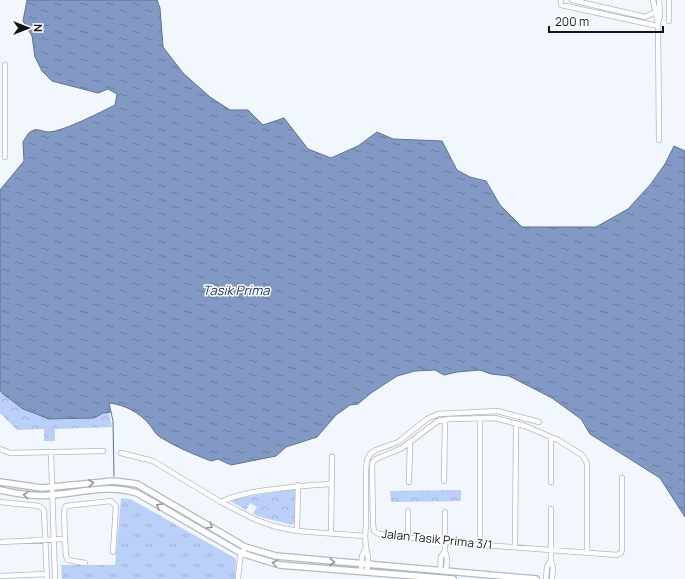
<svg xmlns="http://www.w3.org/2000/svg" width="685" height="579" font-family="Manrope,sans-serif">
	<defs>
		<pattern id="grass-tufts" width="24" height="20" patternUnits="userSpaceOnUse"><rect width="24" height="20" fill="#bbd0f9"/><path d="M3 7l-1-3M5 7V3M7 7l1-3M15 17l-1-3M17 17v-4M19 17l1-3" fill="none" stroke="#a0b2d5"/></pattern>
		<pattern id="park-crowns" width="20" height="18" patternUnits="userSpaceOnUse"><rect width="20" height="18" fill="#bbd0f9"/><path d="M2 6a3 3 0 1 1 6 0M12 15a3 3 0 1 1 6 0" fill="none" stroke="#a0b2d5"/></pattern>
		<pattern id="water-ripples" width="26" height="14" patternUnits="userSpaceOnUse"><rect width="26" height="14" fill="#8299c5"/><path d="M2 4q2-2 4 0t4 0M15 11q2-2 4 0t4 0" fill="none" stroke="#697c9f"/></pattern>
	</defs>
	<rect width="100%" height="100%" fill="#f2f6fd"/>
	<path fill="url(#grass-tufts)" d="M121,498L130,499L143,506L235,558L236,560L235,579H62L61,565H115Z"/>
	<path fill="url(#park-crowns)" d="M0,390C10,403 34,417 51,419C64,420 78,419 91,418C98,417 102,413 109,412L112,427L55,429V441H44V429L17,430L0,413Z
		M292,489L295,490V522L292,525L257,516L253,513L257,507L250,503L246,510L232,502L234,499Z
		M461,490V501L391,502L390,491Z"/>
	<path fill="url(#water-ripples)" stroke="#607191" d="M27,0H157L160,8L163,47L183,73L210,97L230,110H248L263,125L284,118L308,149L331,158L358,146L377,132L393,139L442,141L457,170L470,177L486,181L500,205L522,227H596L628,209L650,185L665,164L674,146L685,151V517L660,478L590,434L581,419L552,398L509,376L491,374L480,370L457,372L444,375L435,370L415,371L397,376L371,393L358,404L350,405L336,415L317,437L286,447L276,456L231,465L218,459L211,461C193,454 176,447 160,437C155,434 153,429 150,425C139,412 125,405 109,403L111,412L103,413L94,418L49,419L23,409L3,394L0,390V190L24,161L23,142C25,139 27,134 30,132C37,127 42,132 49,132C64,131 101,112 115,105L117,94L108,89L98,93L52,81L42,71L35,57L32,36L23,21Z"/>
	<g fill="none" stroke-linecap="round" stroke-linejoin="round">
		<path stroke="#607191" stroke-width="1" d="M111,412L113,421L114,476"/>
		<defs>
			<path id="minor" d="M561,0V5L658,26
				M572,0L645,17L655,12
				M653,0L658,23L659,140
				M669,0V21
				M658,23L660,16L659,0
				M5,157V65
				M0,449L10,453L103,451
				M51,452L55,579
				M121,453L153,461L221,502L254,519L273,526L297,531L365,536
				M444,481L445,420
				M409,482L410,443
				M551,482V437
				M0,502L39,506L44,510L47,579
				M221,502C232,496 242,495 254,492C281,488 305,485 332,484
				M551,509V560L553,568L552,579
				M445,512V551L447,558L446,572
				M297,531L298,485
				M331,533L332,457
				M408,538V511
				M65,539L66,556L68,560L85,563
				M0,542L65,539L64,511L66,506L111,501L116,506L113,552
				M480,545V418
				M515,547L516,423
				M587,552V463L582,455L558,440L525,426L495,418L450,419L438,421L402,448L376,459L372,463L373,524L374,531L379,534L445,542L617,555L621,553L622,549V478
				M361,571L362,556L366,548
				M440,571L441,557L445,551
				M367,572L368,557L366,548L365,536L366,526V470L367,460L371,453L376,450L398,442L427,419L438,414L497,411L539,422
				M0,576L47,574
				M238,579L240,558L245,547
				M546,579L547,567L551,560"/>
			<path id="major" d="M0,482L42,488L114,481L137,484L245,547L276,556L536,579
				M0,490C17,494 34,497 52,495C80,493 108,484 137,493L241,553L280,565L453,579"/>
		</defs>
		<use href="#minor" stroke="#b2b8c3" stroke-width="6"/>
		<use href="#major" stroke="#b2b8c3" stroke-width="8"/>
		<use href="#minor" stroke="#fff" stroke-width="4.5"/>
		<use href="#major" stroke="#fff" stroke-width="5.5"/>
	</g>
	<defs><path id="oneway-chevron" d="M-2-3.5L2.5 0L-2 3.5" fill="none" stroke-width="1.6" stroke-linecap="round" stroke-linejoin="round"/></defs>
	<g stroke="#949597">
		<use href="#oneway-chevron" transform="translate(91 483) rotate(-6)"/>
		<use href="#oneway-chevron" transform="translate(26 495) rotate(-175)"/>
		<use href="#oneway-chevron" transform="translate(159 506) rotate(-150)"/>
		<use href="#oneway-chevron" transform="translate(210 526) rotate(30)"/>
		<use href="#oneway-chevron" transform="translate(332 562) rotate(5)"/>
		<use href="#oneway-chevron" transform="translate(275 563) rotate(-166)"/>
	</g>
	<g text-anchor="middle" dominant-baseline="central" stroke-width="3" stroke-linejoin="round" paint-order="stroke">
		<g font-size="12" fill="#121418" stroke="#fff">
			<text transform="translate(437 539) rotate(6)">Jalan Tasik Prima 3/1</text>
		</g>
		<g font-size="13" font-style="italic" fill="#1a3369" stroke="#fff">
			<text x="236" y="290">Tasik Prima</text>
		</g>
	</g>
	<g transform="translate(28 28) rotate(90)" stroke="#ffffff" stroke-width="3" paint-order="stroke">
	<path d="M0-3L7 15L0 10L-7 15Z" fill="#121418"/>
	<text y="-6" font-size="11" font-weight="bold" text-anchor="middle" fill="#121418">N</text>
	</g>
	<path d="M549 26v6h114v-6" fill="none" stroke="#121418" stroke-width="2"/>
	<text x="555" y="26" font-size="12" fill="#121418" stroke="#ffffff" stroke-width="3" paint-order="stroke">200 m</text>
</svg>
